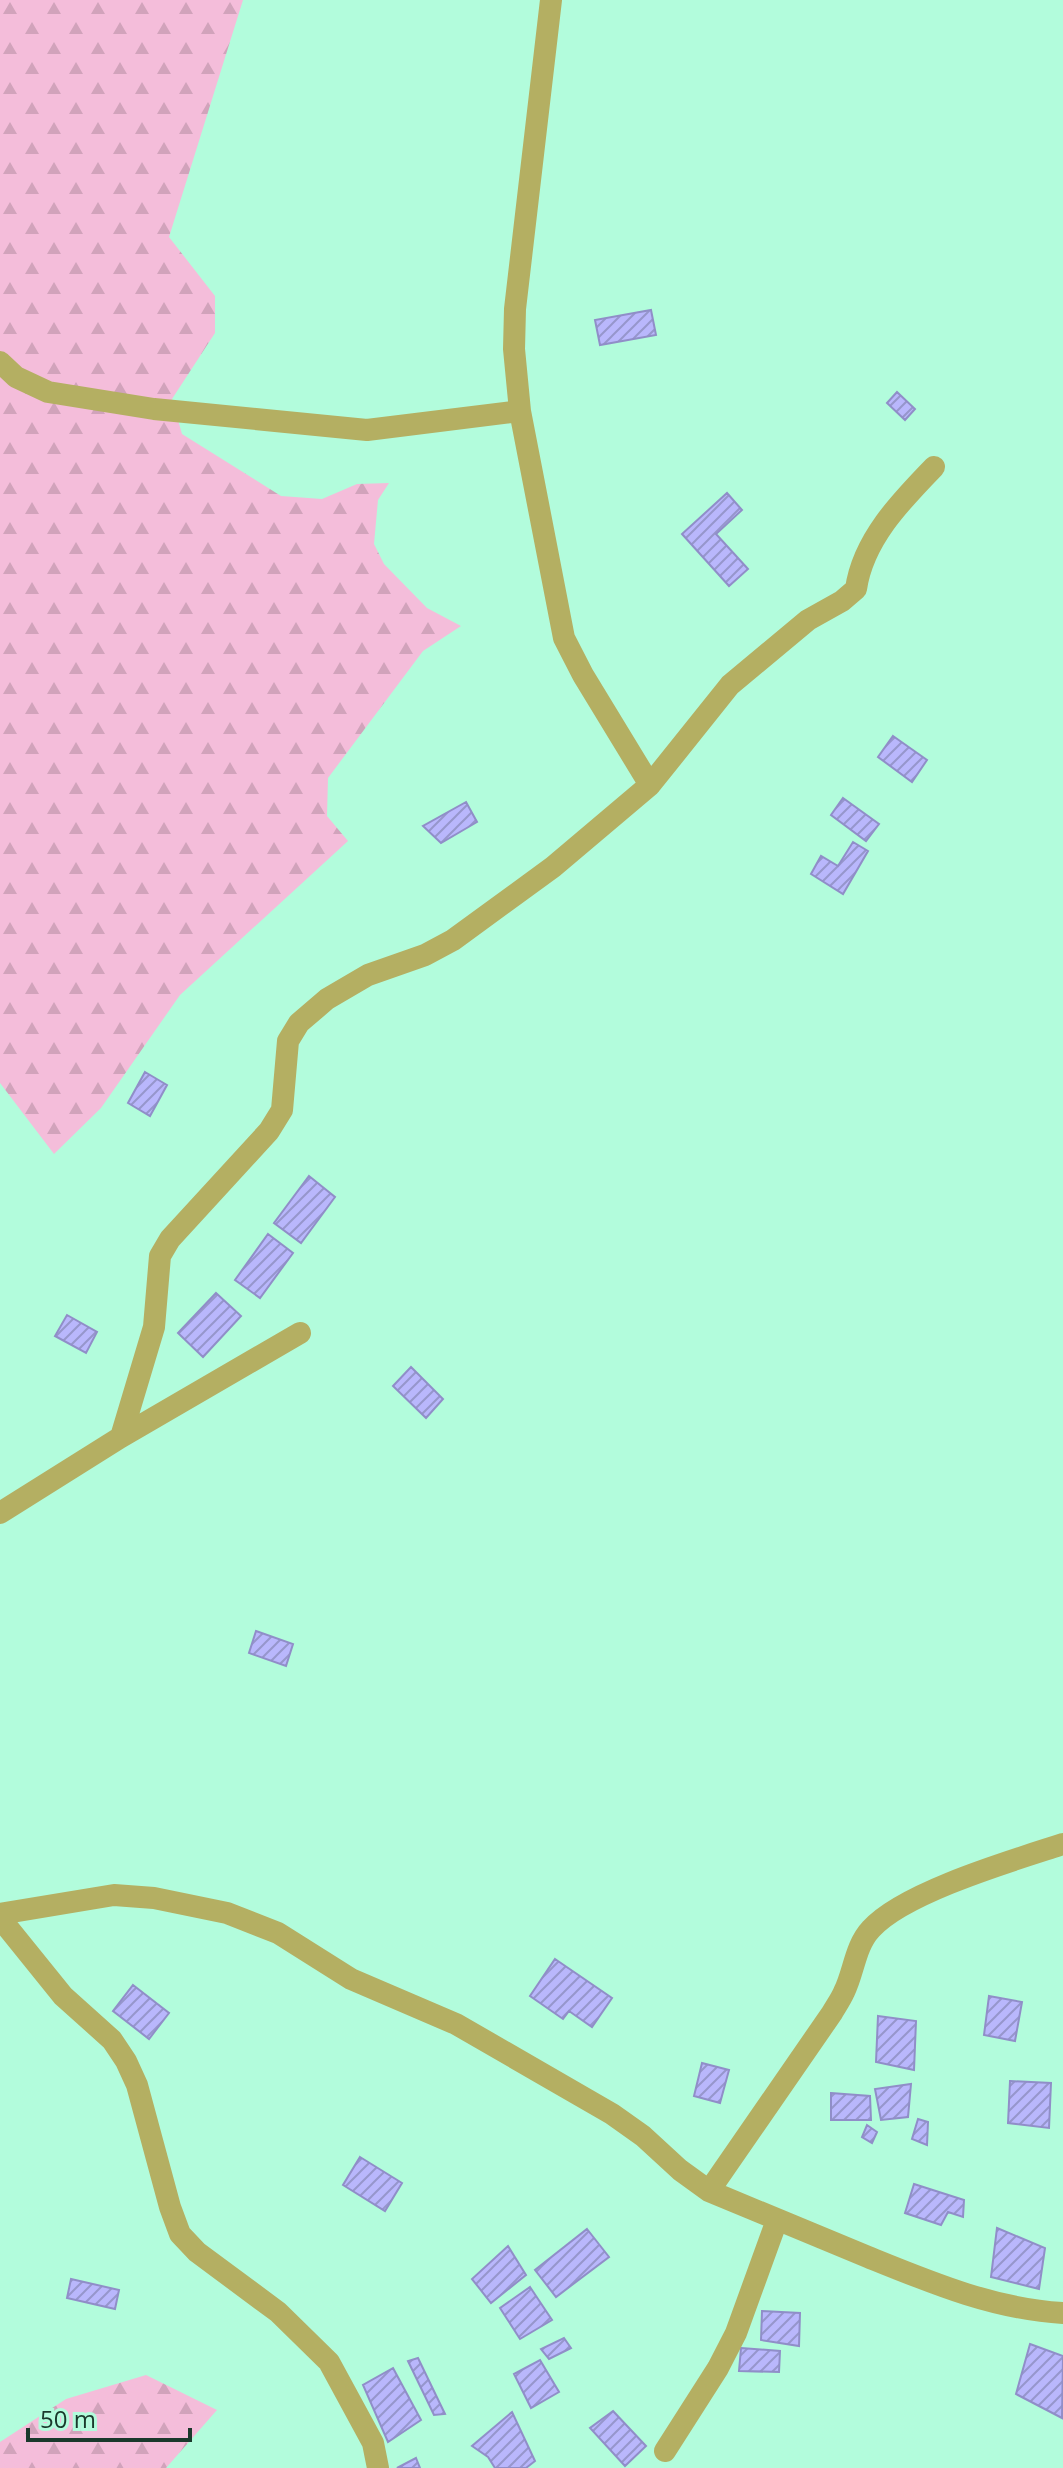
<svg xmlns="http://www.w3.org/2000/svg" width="1063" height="2468" font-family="'Open Sans',sans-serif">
	<defs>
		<pattern id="forest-firs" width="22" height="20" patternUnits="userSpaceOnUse" patternTransform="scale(2)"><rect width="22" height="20" fill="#f4bdda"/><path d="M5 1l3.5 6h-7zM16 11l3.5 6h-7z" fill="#d1a3bb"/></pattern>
		<pattern id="building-hatch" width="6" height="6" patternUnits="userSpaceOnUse" patternTransform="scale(2)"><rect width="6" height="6" fill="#b9b7fc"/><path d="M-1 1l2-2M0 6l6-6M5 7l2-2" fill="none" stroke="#9696cc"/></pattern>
	</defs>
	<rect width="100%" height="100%" fill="#b2fcdc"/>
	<path fill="url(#forest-firs)" d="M0,0H243L169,237L215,296V333L172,399L182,434L281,496L322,499L357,484L389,483L378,500L374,544L384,564L427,608L461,626L423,651L328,778L327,816L348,841L180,995L101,1108L54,1154L0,1083Z
		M146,2375L217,2410L166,2468H0V2442L66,2399Z"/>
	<path fill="url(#building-hatch)" stroke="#908ec8" stroke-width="2" d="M651,310L656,335L600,345L595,320Z
		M897,392L915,409L905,420L887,403Z
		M727,493L742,510L716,534L748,569L729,586L682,534Z
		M893,736L927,760L912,782L878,757Z
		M843,798L879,824L866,841L831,815Z
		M466,802L477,822L441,843L423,826Z
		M853,842L868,851L843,894L811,874L821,856L838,866Z
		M145,1072L167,1085L150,1116L128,1103Z
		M309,1176L335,1197L301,1243L274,1223Z
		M268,1234L293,1253L260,1298L235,1280Z
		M216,1293L241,1316L203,1357L178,1333Z
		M67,1315L97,1332L86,1353L55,1336Z
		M411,1367L443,1399L426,1418L393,1386Z
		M256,1631L293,1644L286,1666L249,1653Z
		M555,1959L612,1998L592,2027L569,2011L563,2019L530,1996Z
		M133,1985L169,2013L149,2039L113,2011Z
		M989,1996L1022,2002L1015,2041L984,2035Z
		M878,2016L916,2021L914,2070L876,2062Z
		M702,2063L729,2070L720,2103L694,2096Z
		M1010,2081L1051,2083L1049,2128L1008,2123Z
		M911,2084L908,2117L881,2120L875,2089Z
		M831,2093L870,2096L871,2120H831Z
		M918,2119L928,2122L927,2145L912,2139Z
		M867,2125L877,2132L872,2143L862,2137Z
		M360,2157L402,2183L385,2211L343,2185Z
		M914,2184L964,2200L963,2217L948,2212L941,2225L905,2213Z
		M997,2228L1045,2248L1039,2289L991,2277Z
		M587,2229L609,2257L556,2297L535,2270Z
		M508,2246L526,2275L491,2303L472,2279Z
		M71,2279L119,2290L115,2309L67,2298Z
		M530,2287L552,2320L520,2339L500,2308Z
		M762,2311L800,2313L799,2346L761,2340Z
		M564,2338L571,2348L549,2359L541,2349Z
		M1030,2344L1063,2356L1062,2418L1016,2394Z
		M741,2348L780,2351L779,2372L739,2371Z
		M418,2358L445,2414L434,2415L408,2361Z
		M540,2360L559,2392L531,2408L514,2374Z
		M393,2368L421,2420L388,2442L363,2385Z
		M613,2411L646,2446L625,2466L590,2428Z
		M512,2412L535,2461L526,2468H495L488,2457L472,2446Z
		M416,2458L420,2468H397Z"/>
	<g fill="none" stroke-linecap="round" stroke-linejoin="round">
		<path stroke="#b4af62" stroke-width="22" d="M551,0L515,309L514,349L520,411L564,638L583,675L650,785
			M0,362L16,377L48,392L154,409L367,430L520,411
			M121,1437L154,1327L160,1256L170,1239L269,1131L282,1110L288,1041L299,1023L327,999L368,975L425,955L453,940L553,867L650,785L730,685L808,620L842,601L856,589C863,540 900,502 934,467
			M0,1513L121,1437L300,1333
			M0,1914L114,1895L154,1898L227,1913L278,1933L351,1979L456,2024L612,2114L643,2136L680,2170L709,2191C762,2213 815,2235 868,2257C932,2283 994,2309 1063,2313
			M0,1918L63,1996L112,2040L126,2061L137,2085L170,2207L180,2234L197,2252L278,2312L329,2362L373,2443L378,2468
			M709,2191L832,2013C836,2006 841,1999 844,1992C854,1972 855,1946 871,1929C904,1892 1014,1860 1063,1844
			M665,2451L718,2368L736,2333L777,2220"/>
	</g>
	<path d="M28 2428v12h162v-12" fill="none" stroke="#1a392c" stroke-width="4"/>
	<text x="40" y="2428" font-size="24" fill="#1a392c" stroke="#b2fcdc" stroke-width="6" paint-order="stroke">50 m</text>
</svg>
